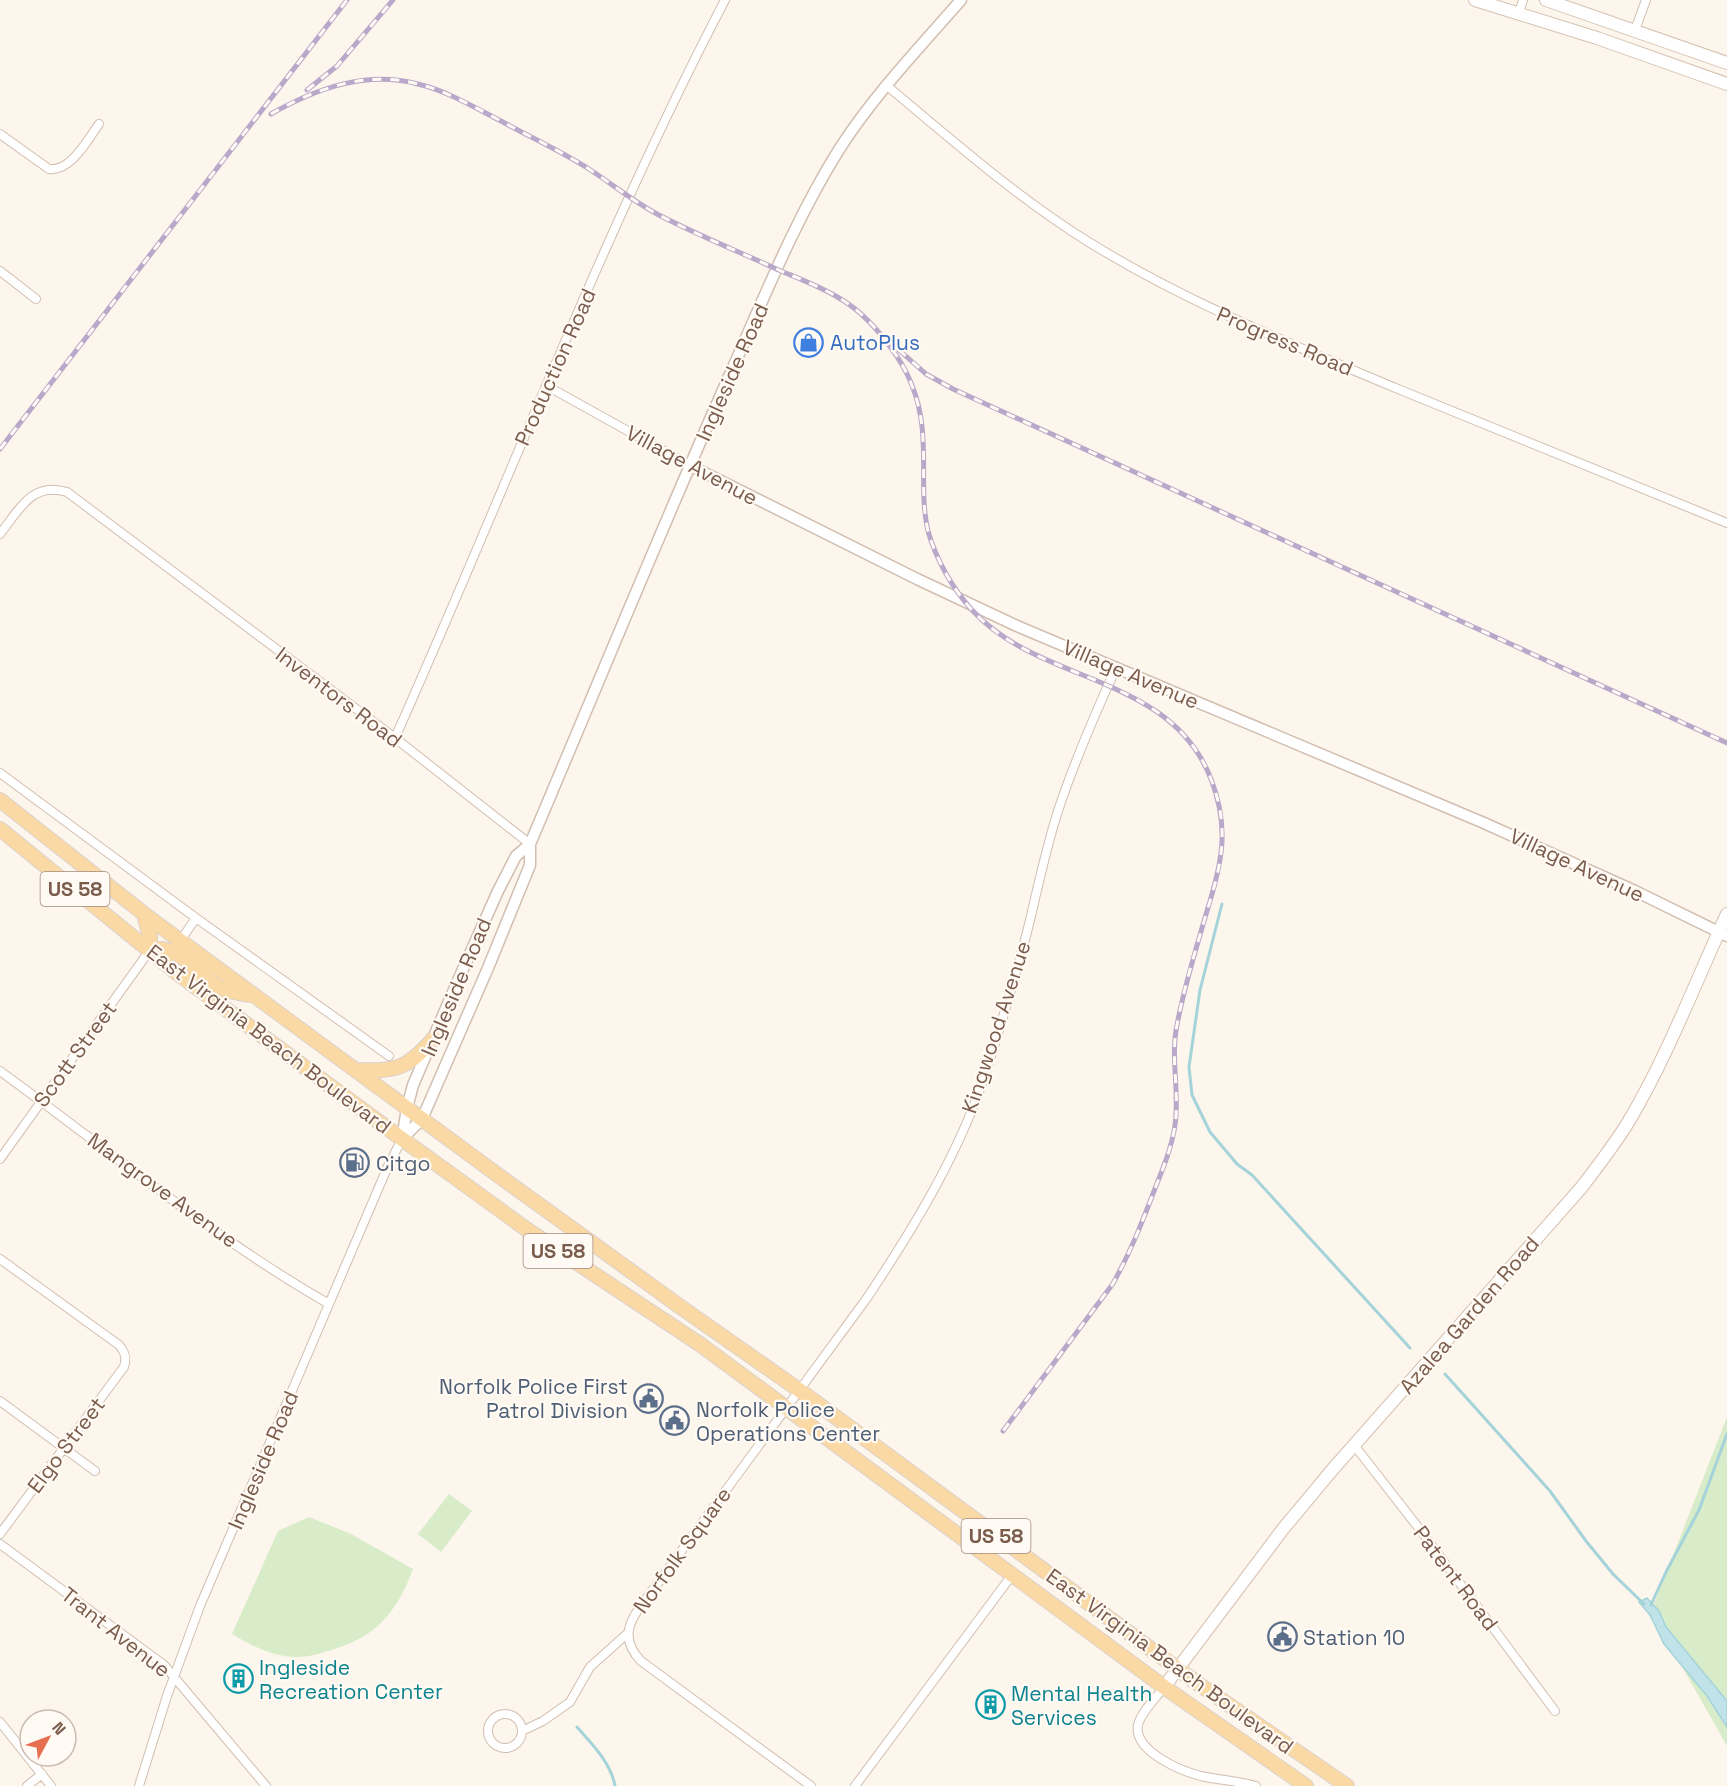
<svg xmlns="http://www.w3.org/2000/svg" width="1727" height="1786" font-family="'Space Grotesk',sans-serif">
	<rect width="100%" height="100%" fill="#fdf6ec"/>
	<path fill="#d8ecc9" d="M1727,1417V1746L1651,1612Z
		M449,1494L472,1511L441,1552L418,1534Z
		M309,1517L351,1534L413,1569C397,1613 374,1639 328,1651C319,1654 307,1657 297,1657C274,1657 252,1646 232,1634L278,1531Z"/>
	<path fill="#bfe3e8" stroke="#a5d3da" stroke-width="1.5" d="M1647,1598L1659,1611L1666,1627L1727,1701V1727L1707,1696L1664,1644L1650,1615L1639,1602Z"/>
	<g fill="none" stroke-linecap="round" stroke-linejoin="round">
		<path stroke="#a5d3da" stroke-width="3" d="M1222,904L1200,990L1189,1067L1192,1095L1210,1132L1237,1164L1252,1175L1410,1348
			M1445,1374L1550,1491L1586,1541L1613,1574L1644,1604
			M1651,1605L1666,1572L1699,1510L1727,1434
			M577,1727C592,1744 611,1763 615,1786"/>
		<defs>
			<path id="minor" d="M1519,13L1523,0
				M1635,30L1646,0
				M886,85C951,139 1015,196 1087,241C1185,302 1291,344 1398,389C1507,434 1617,478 1727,523
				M0,134L49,169C71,172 88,139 99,124
				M0,271L36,299
				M547,386L691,466
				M0,534C19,510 32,481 67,492L395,738L530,844
				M395,738C505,492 600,239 725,0
				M0,773L196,918L389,1056
				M180,941L196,918
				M0,1071C109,1150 212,1237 329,1304
				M0,1159L150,950
				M0,1259L119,1345C125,1352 127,1358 124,1367L0,1534
				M0,1401L95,1471
				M1354,1445L1421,1531L1555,1711
				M0,1544L164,1665L266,1786
				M1164,1687C1156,1698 1141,1712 1138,1725C1133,1751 1181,1771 1201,1776C1219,1780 1238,1781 1256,1786
				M488 1731a17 17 0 1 1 34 0a17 17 0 1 1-34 0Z
				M0,1722L51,1786
				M522,1731L543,1721L570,1702L590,1667L628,1633
				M27,1786L42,1774
				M139,1786L167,1696L200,1606L388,1166L402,1139
				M811,1786L641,1661C615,1634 635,1614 652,1591L867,1298C913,1229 957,1157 984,1078C1001,1025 1018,970 1031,916C1039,881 1047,845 1058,811C1074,762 1095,714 1116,668
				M855,1786L1012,1575"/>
			<path id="tertiary" d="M691,466L917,579L1017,626L1484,823L1635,891L1727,936
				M402,1139L422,1119L488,968L530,865V844C596,689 659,534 727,381C762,303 794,221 840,148C875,94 919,48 961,0
				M402,1139L407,1108L413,1085L456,985L498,891L516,856L530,844"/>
			<path id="secondary" d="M1475,0L1597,38L1727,84
				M1546,0L1727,63
				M1164,1687L1283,1529L1333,1469L1581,1188C1598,1166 1615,1144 1629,1121C1668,1055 1695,983 1727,914"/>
			<path id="primary" d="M0,800L148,917L495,1173L682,1308L799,1390L1197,1683L1347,1786
				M0,829L177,973L402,1139L529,1231L701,1345L1164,1687L1306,1786
				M144,914L150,937V950
				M150,950C179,943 196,973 218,987C227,992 240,993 251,995
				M356,1070C397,1071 406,1070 434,1038"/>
		</defs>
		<use href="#minor" stroke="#d1beb0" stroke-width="10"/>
		<use href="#tertiary" stroke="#d1beb0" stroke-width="13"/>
		<use href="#secondary" stroke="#d6c0b0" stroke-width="14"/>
		<use href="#primary" stroke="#dad1cd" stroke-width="16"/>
		<use href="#minor" stroke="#fff" stroke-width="8"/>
		<use href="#tertiary" stroke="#fff" stroke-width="10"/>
		<use href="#secondary" stroke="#fff" stroke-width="12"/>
		<use href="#primary" stroke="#fbd9a5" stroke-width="14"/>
		<defs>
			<path id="rail" d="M307,90L337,66L393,0
				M271,114C315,89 366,70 418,84C447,91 474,107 501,121C530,137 561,151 589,169C612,184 633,201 657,214C697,235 740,252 781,271C800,279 821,287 839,298C862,311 881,333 896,355C913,380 922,410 923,440C925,470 921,502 928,531C936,559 952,588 972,610C1040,685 1170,673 1211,779C1230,828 1222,863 1207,911C1196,949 1184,987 1177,1025C1170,1058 1180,1092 1175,1125C1172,1146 1164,1166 1156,1186C1143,1220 1130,1254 1112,1285L1003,1431
				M899,350L926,374L953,389L1727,743
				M0,449L347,0"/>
		</defs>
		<use href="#rail" stroke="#b9a8c9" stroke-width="5"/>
		<use href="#rail" stroke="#fffaf3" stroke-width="3" stroke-dasharray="9" stroke-linecap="butt"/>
	</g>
	<defs>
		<symbol id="shop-ring" viewBox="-11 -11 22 22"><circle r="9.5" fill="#fffaf3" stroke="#3f7fe0" stroke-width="1.5"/><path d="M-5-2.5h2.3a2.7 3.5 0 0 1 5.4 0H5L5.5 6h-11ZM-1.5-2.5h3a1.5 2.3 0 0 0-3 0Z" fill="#3f7fe0"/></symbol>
		<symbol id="fuel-ring" viewBox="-11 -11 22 22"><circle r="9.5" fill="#fffaf3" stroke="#5c6f8a" stroke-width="1.5"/><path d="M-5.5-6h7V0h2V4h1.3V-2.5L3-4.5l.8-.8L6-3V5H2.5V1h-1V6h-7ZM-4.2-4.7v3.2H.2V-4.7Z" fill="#5c6f8a"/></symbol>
		<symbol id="civic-ring" viewBox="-11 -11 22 22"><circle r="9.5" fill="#fffaf3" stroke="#5c6f8a" stroke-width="1.5"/><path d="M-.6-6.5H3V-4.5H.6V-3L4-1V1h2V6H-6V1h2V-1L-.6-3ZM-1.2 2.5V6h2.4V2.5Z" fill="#5c6f8a"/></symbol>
		<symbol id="building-ring" viewBox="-11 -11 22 22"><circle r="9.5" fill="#fffaf3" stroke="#0f9aa8" stroke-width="1.5"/><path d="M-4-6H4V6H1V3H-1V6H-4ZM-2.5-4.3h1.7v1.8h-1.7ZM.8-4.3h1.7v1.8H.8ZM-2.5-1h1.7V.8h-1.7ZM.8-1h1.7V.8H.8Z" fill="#0f9aa8"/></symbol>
	</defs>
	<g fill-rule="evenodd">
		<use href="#shop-ring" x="792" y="326" width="33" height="33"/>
		<use href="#fuel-ring" x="338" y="1146" width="33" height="33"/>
		<use href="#civic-ring" x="632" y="1382" width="33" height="33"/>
		<use href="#civic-ring" x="658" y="1404" width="33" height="33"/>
		<use href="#civic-ring" x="1266" y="1620" width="33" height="33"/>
		<use href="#building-ring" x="222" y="1662" width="33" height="33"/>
		<use href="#building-ring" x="974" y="1688" width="33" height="33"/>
	</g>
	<g text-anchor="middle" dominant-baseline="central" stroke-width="4.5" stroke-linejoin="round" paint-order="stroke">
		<g fill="#fffaf3" stroke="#a28b7f" stroke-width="1.5">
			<rect x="40.5" y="872" width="69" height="34" rx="4.5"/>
			<rect x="523.5" y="1234" width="69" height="34" rx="4.5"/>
			<rect x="961.5" y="1519" width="69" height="34" rx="4.5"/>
		</g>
		<g font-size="20" font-weight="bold" fill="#7a5c4d">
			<text x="75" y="889">US 58</text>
			<text x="558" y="1251">US 58</text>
			<text x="996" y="1536">US 58</text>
		</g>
		<g font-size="21" fill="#7a5c4d" stroke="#fffaf3">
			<text transform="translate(1285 341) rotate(23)">Progress Road</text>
			<text transform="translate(555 367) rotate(-66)">Production Road</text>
			<text transform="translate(732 372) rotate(-66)">Ingleside Road</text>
			<text transform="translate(692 465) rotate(28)">Village Avenue</text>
			<text transform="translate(1131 674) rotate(23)">Village Avenue</text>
			<text transform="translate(339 697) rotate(37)">Inventors Road</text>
			<text transform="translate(1577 865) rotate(25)">Village Avenue</text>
			<text transform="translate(456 987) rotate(-67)">Ingleside Road</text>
			<text transform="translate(996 1027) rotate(-72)">Kingwood Avenue</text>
			<text transform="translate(269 1039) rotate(37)">East Virginia Beach Boulevard</text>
			<text transform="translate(75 1054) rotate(-54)">Scott Street</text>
			<text transform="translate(163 1190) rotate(36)">Mangrove Avenue</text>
			<text transform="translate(1469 1315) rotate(-49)">Azalea Garden Road</text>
			<text transform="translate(66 1445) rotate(-53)">Elgo Street</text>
			<text transform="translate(263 1460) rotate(-67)">Ingleside Road</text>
			<text transform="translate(682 1550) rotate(-54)">Norfolk Square</text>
			<text transform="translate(1456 1578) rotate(53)">Patent Road</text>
			<text transform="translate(116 1632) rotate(38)">Trant Avenue</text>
			<text transform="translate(1170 1661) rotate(36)">East Virginia Beach Boulevard</text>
		</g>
		<g font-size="21" fill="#366cbe" stroke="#fffaf3" text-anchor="start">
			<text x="830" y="342">AutoPlus</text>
		</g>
		<g font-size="21" fill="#4e5e75" stroke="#fffaf3" text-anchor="start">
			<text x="376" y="1163">Citgo</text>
			<text x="628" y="1386" text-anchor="end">Norfolk Police First<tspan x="628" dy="24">Patrol Division</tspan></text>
			<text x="696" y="1409">Norfolk Police<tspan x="696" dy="24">Operations Center</tspan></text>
			<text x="1303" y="1637">Station 10</text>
		</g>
		<g font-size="21" fill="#0d838f" stroke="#fffaf3" text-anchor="start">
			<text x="259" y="1667">Ingleside<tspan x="259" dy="24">Recreation Center</tspan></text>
			<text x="1011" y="1693">Mental Health<tspan x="1011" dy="24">Services</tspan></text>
		</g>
	</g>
	<g transform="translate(48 1738) rotate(49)"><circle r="28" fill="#fffaf3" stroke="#cabbb1" stroke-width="1.5"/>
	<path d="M0-4.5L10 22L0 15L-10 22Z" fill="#e76f51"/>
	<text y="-9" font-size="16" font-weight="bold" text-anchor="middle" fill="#7a5c4d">N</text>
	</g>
</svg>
